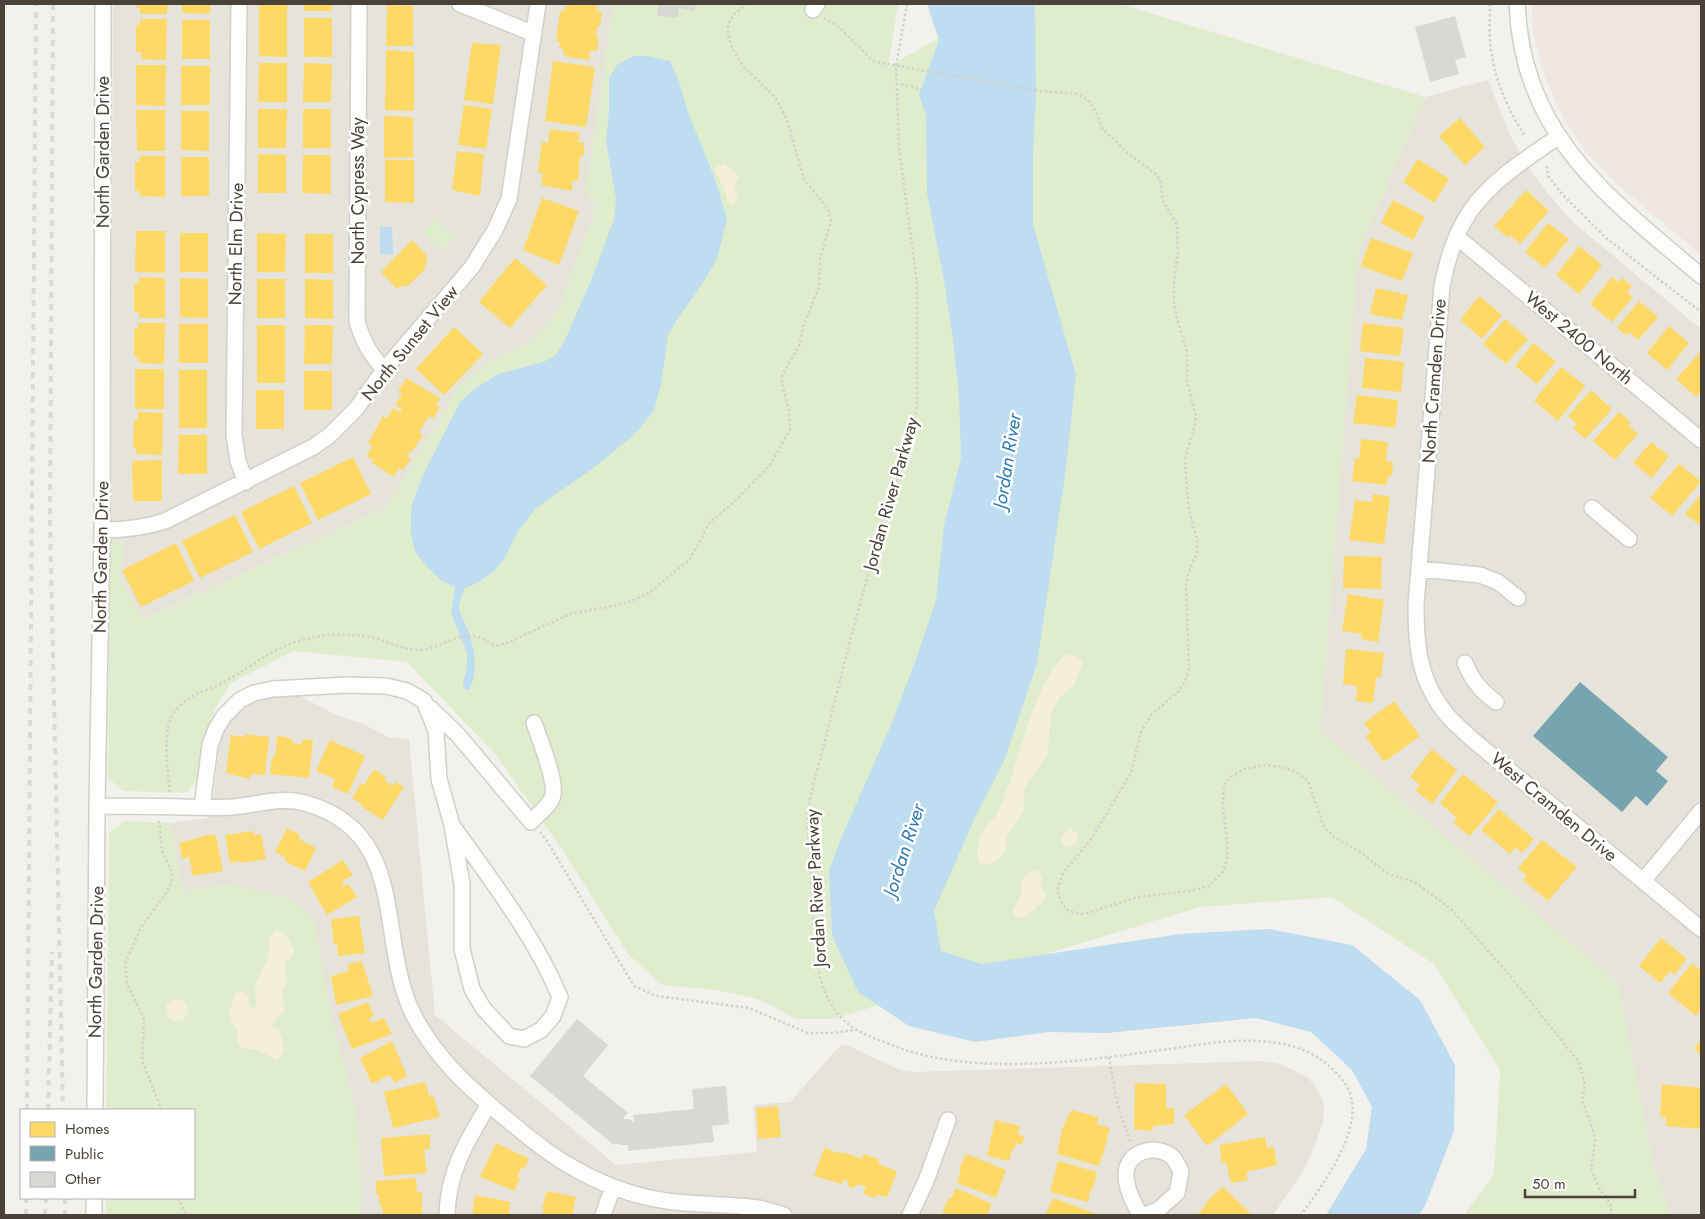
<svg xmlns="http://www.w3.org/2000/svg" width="1705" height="1219" font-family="Jost,sans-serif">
	<rect width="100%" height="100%" fill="#f2f1ed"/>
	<path fill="#e6e3da" d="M113,4H613L586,191L596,207L561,305L544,329L524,345L484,365L468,378L455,393L387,507L142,620L119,575L125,541L110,542Z
		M1488,80L1511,137L1532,172L1548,194L1574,223L1701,329V1215H1671L1654,1170L1618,983L1320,731L1358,252L1425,97Z
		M300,696L334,714L363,724L388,737L409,739L435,1015L616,1165L757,1152L753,1105L790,1102L837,1049L842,1045H847L900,1070L913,1072L1263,1061L1279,1064L1296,1071L1308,1078L1316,1087L1321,1096L1324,1105L1323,1122L1312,1152L1302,1173L1273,1215H361V1184L313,917L230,884L182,892L171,823L208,818L214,793L219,746L226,727L236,713L253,702L269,698Z"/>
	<path fill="#f1e5e2" d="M1531,4H1701V255L1617,184L1588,154L1576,138L1557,106L1543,71L1534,37Z"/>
	<path fill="#e0edcd" d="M613,4H898L888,67L998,4H1120L1425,97L1358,252L1320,731L1618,983L1654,1170L1671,1215H1464L1494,1174L1500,1070L1434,964L1332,897L1200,907L833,1019H796L758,999L716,990L662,985L628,954L567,857L496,755L407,662L293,651L231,683L215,709L204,743L198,780L186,793L123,791L108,778L110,542L125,541L119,575L143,620L387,507L455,393L468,378L484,365L524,345L544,329L561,305L596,207L586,191Z
		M436,218L455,237L441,251L422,232Z
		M125,821L171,823L182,892L230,884L289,898L313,917L331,1014L357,1114L361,1184V1215H106V1198H194V1110H106L109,832Z"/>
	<path fill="#f6efd8" d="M724,164L736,173L739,178L734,186L738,196L733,205L727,200L723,185L716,174V167Z
		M1068,654L1078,657L1083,662L1074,685L1059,698L1051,713L1047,756C1041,767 1030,775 1025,788C1022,796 1025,804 1023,811C1019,820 1013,826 1008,834C1005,839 1007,841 1006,845C1005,858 996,862 985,865L978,861C975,852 979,836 985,828C989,822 996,817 999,810C1016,774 1035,673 1068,654Z
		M1069,828L1077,833L1079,838L1075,844L1067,847L1062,845L1061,838Z
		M1032,871H1038L1042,878L1041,885L1046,896C1044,902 1040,903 1035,908C1029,915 1022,921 1013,914V910L1022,893L1021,882L1025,876Z
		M275,931C287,931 290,942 294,951L293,956L285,962L284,970L287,981L281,992L285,1010L271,1024L272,1027L279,1030C283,1043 289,1050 276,1060C271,1058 267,1055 262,1052C250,1045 234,1055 238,1030L231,1022L229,1013L236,993L243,991L247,994L250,1007L253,1009C261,1003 253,996 255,987C260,969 272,960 269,939Z
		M166 1010a11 11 0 1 1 22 0a11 11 0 1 1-22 0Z"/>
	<path fill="#beddf0" d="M927,4H1035L1036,99L1033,155V224L1076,375L1066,469L1037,664L1004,761L975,818L934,911L941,951L982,964L1180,934L1269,929L1352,945L1420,1000L1455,1065L1454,1131L1425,1206L1419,1215H1326L1366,1149L1372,1107L1352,1070L1311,1032L1256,1018L1107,1033L1049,1032L975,1042L909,1026L858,992L832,936L829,871L841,838L891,725L915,662L936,600L944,525L961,458L959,395L953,340L944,281L927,193L926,115L919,95L939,40Z
		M633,56H647L670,61L679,81L688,112L715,179L727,219L717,259L701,286L676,321L668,336L661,385L654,410L642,426L627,441L592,469L536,508L519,530L504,559L494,571L479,582L464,589C463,594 459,602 459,608C459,613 464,620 466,626C474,645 480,670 469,690L464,689L463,683L467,666V653L451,613L455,587L442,581L428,568L415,552L411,534V507L423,475L460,402L473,390L498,374L543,362L555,356L564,342L592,278L614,219L616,199L606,142L609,110V78L617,65Z
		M380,227H392L393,255L380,254Z"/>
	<path fill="#ffd966" d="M137,4H167V14H140V8H137Z
		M182,4H210V14L182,13Z
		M259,4H287V57L259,56Z
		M304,4H332V11H304Z
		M570,4H597L596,11L602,12L600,26H597L596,38H599L597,51H590L589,60L567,57V55H563V48H559L560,42L556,41L560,11L564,12L565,6H569Z
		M387,5L413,6V46H386Z
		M304,18H332V57H304Z
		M140,19H167L166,60L141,59V52H136V25H140Z
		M182,20H210V59H182Z
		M472,43L501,45L493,104L464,100Z
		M386,50L414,52V111L385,110Z
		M553,61L595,67L586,127L545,121Z
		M259,63H287V102H258Z
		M304,63L332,64L331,102H303Z
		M136,65H166L165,106L136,105Z
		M181,66H210V105H181Z
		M464,105L492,109L486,149L458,145Z
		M258,109H287L286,148H258Z
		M303,109H331V148H303Z
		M136,110H165V151H137Z
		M181,111H209V151L181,150Z
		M384,116L413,117V157L384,158Z
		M1460,118L1485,147L1465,165L1439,136Z
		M550,129L580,133L578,142L584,143V156H580L578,181L573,180L572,191L541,185L543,173H538L542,142L548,143Z
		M457,151L484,154L480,196L452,190Z
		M258,154L286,155V193H258Z
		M303,155H331V194L302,193Z
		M140,156H165V197L140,196V191H135V162H139Z
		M181,157H209V196H181Z
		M1418,159L1449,179L1434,203L1403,182Z
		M385,160H414V203L385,202Z
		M1526,190L1549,211L1520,244L1510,235L1508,238L1494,226Z
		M542,198L579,211L559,265L523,250Z
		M1393,200L1425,217L1413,240L1381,223Z
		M1548,223L1569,239L1545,268L1525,252Z
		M136,231H165V273L135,272Z
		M180,233H208V272H180Z
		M257,233L286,234L285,272H257Z
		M305,234H333V273H305Z
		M1371,238L1413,253L1402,281L1361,266Z
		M412,240L427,256L425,269L409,285L396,288L381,272Z
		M1579,246L1602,265L1579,294L1556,275Z
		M515,258L547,285L510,328L479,302Z
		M139,277L165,278V318H139V312H134V283L139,284Z
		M1612,277L1618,282L1622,278L1632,286L1627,292L1633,297L1612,322L1590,304Z
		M180,278L208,279V318L180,317Z
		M257,279H285V318H257Z
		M305,279L333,280V319L305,318Z
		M1376,288L1408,295L1402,320L1370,314Z
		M1479,296L1502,315L1482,339L1460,320Z
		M1639,301L1658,317L1638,340L1629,332L1626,335L1617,328Z
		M1505,319L1528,339L1506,364L1483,344Z
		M138,323H165L164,364L139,363V357H134V328L138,329Z
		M1363,323L1404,328L1400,356L1360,351Z
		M179,324H208V363H179Z
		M257,325H285V383H257Z
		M305,325H333L332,364H304Z
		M1669,326L1689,343L1667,370L1647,353Z
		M454,327L483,354L444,395L416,369Z
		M1533,343L1556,361L1537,384L1515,366Z
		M1701,351V391L1696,397L1676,379Z
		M1365,358L1404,362L1401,392L1362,388Z
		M1561,367L1585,386L1558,421L1534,401Z
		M135,369H164V409H135Z
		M179,370H207V428H179Z
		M304,371H332V410H304Z
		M406,378L440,398L436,405L440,407L433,419L429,416L419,432L423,435L412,452L410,451L407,456L411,459L403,470L399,468L394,477L372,463L374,460L366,456L373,446L368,443L383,416L387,419L393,408L400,412L402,409L395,405L402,394L398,392Z
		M256,390H284V429H256Z
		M1591,390L1612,409L1585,439L1573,428L1577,424L1568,416Z
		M1357,395L1398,400L1395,428L1353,423Z
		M138,412L163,413L162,455L136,454V448H133L134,420H138Z
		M1619,412L1631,422L1628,425L1638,434L1615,460L1593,441Z
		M179,435H207V474H178Z
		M1361,439L1388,442L1386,461L1393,462L1392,476L1388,475L1387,485L1352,481L1355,458L1359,459Z
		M1651,442L1669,456L1652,478L1633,463Z
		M353,457L371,494L318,520L300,483Z
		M162,460V501H133L132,461Z
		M1679,464L1701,481L1672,516L1650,498Z
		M294,486L312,523L259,549L241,512Z
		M1373,494L1390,497L1384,544L1349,540L1355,500L1372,502Z
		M1701,494V526L1685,514Z
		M235,515L253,552L200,578L182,541Z
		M176,543L194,581L141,607L122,570Z
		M1344,556L1382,557L1381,589L1343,588Z
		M1348,594L1384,600L1378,642L1361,639L1362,634L1342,631Z
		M1346,649L1384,653L1381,678L1376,677L1373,703L1356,701L1357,686L1343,684Z
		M1394,701L1420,736L1384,762L1365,736L1371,732L1364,723Z
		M245,734L269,737L265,775L251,774L250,779L226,773L231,735L245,737Z
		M280,736L293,739L292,743L302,744L303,739L313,740L309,778L270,774L272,757H275L277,737Z
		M330,740L365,756L348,794L332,787L335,779L316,771Z
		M1432,749L1457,770L1432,804L1415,790L1420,785L1410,777Z
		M374,769L386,777L384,780L393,786L396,782L404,787L383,820L362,807L363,805L352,798L361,783L364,785Z
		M1463,774L1498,802L1470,836L1453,823L1457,818L1440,803Z
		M1499,809L1534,839L1522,853L1516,847L1510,854L1481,830Z
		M287,828L300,835L299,839L316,848L305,871L290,864L284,860L285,857L275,852Z
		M253,831L254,835L261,834L266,859L242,863L241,861L230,863L225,835Z
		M212,834L213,836L216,835L223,871L193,876L189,857L182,859L179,843Z
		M1542,840L1577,867L1548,901L1523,880L1527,876L1518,868Z
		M343,860L353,875L342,881L344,884L341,885L342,887L348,884L357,897L327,915L308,882Z
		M359,916L365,953L338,956L337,944H334L331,919Z
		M1661,938L1687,959L1674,975L1670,971L1660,983L1639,966Z
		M362,961L373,996L336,1005L331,976L349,971L348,964Z
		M1692,963L1701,970V1009L1696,1016L1668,993Z
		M368,1002L374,1016L369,1018L371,1023L384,1018L392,1034L352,1049L338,1014Z
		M1701,1040V1055L1694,1048Z
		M392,1041L407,1076L394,1083L390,1075L372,1084L360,1058Z
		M425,1082L429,1096L433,1095L440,1117L393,1128L384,1092Z
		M1135,1083L1166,1084V1108H1174V1124L1153,1126V1131L1134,1129Z
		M1226,1084L1248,1114L1207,1146L1184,1115Z
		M1662,1084L1701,1088V1129L1666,1126V1117H1660Z
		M778,1106L781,1137L758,1139L756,1108Z
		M1071,1110L1098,1117L1097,1124L1110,1128L1107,1137H1108L1099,1166L1057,1154L1063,1126H1064Z
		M995,1120L1020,1126L1018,1134L1024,1136L1022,1145L1016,1143L1014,1150L1012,1149L1009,1161L987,1156Z
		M430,1134V1149H424L427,1173L384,1176L381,1138Z
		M1265,1137L1267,1148L1274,1147L1277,1165L1246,1172L1248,1180L1231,1183L1226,1162L1221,1163L1220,1145Z
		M496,1143L529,1159L525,1168L522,1167L517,1177L520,1178L514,1191L480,1177Z
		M824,1148L842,1154L843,1152L862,1159L863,1154L879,1159L878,1164L897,1171L888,1196L886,1197L877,1194L876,1198L863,1194L866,1187L858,1184L853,1188L848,1186L847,1180L843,1179L842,1184L814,1176Z
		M966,1154L1006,1170L996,1198L957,1183L961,1171L959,1170Z
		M1058,1161L1097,1172L1093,1189L1091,1188L1088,1202L1050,1192Z
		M416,1178L417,1193L422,1192V1215H383L382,1206H380L379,1194H376V1181Z
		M1223,1187L1252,1215H1197L1208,1202L1207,1201Z
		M956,1188L992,1204L987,1215H951L942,1212L949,1198L951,1199Z
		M547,1191L576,1197L572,1215H542L544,1208H542Z
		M475,1195L510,1202L509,1215H472Z
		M1053,1198L1097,1214L1096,1215H1045Z"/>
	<path fill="#76a5af" d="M1580,682L1668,757L1656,771L1668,781L1647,806L1636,796L1622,812L1533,736Z"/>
	<path fill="#dad8d4" d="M659,4H696L694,11L679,8L677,18L657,15Z
		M1455,16L1466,57L1455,60L1459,74L1430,82L1415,27Z
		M577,1019L608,1045L583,1076L628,1113L623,1119H629L634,1122L633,1115L694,1109L692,1089L726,1086L729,1124L712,1126L714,1142L628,1151V1145H620L616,1143L614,1145L530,1076Z"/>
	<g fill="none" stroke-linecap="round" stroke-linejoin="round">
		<defs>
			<path id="minor" d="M239,4L234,435L238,461L246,482
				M359,4L357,321C363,343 370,353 384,370
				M460,4L532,33
				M1517,4C1523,137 1608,197 1701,276
				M813,10L817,4
				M1559,136C1528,158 1493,179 1471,210C1455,233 1447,260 1442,286L1416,605C1416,647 1419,681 1447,715C1455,724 1464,732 1473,740L1701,929
				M1457,237L1701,440
				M1592,508L1629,539
				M102,530C125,530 144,528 165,521L313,447L329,436L356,409L384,370L472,267L495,230L509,199L538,4
				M1420,569L1480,575L1498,582L1518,598
				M1465,663C1472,680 1481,691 1496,702
				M430,708L458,735L531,822C538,814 551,805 553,795C556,779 540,740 534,723
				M97,806C125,806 154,806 183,807C200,807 217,808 233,807C257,805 282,796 305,803C412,833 375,940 414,1016C437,1059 467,1086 504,1117C523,1133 543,1150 565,1163C596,1182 631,1196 667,1201C697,1205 728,1204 758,1208C766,1209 775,1213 784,1215
				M202,807L210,745L216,729L224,716L240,700L254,693L273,689L347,685L386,686L407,691L424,701L436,731L439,779L452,825L462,884V949L472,989L483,1008L509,1036L524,1039L541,1030L553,1016L560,997C534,935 491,880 452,825
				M1643,881L1701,811
				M95,1110L97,806L102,530L103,4
				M94,1215V1198
				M447,1215C448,1171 467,1141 489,1104
				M603,1215L613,1187
				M910,1215L926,1181L948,1120
				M1140,1215C1134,1203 1126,1189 1126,1175C1126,1152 1153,1144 1170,1155C1175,1158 1178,1166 1181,1171L1177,1193L1158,1210L1144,1215"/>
		</defs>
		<use href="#minor" stroke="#d0cfca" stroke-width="18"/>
		<path stroke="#d2d1cb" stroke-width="2.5" stroke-dasharray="2.5 2.5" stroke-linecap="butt" d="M907,4L896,66L899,147L917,283V404L913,430L908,449L878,537L871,564C855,621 840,679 826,737C820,762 810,789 808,815C807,828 809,842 810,855C811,878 812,901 814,924C816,949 816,979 830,1002C846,1029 861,1033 889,1044C970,1077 1076,1062 1161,1050C1193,1046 1226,1039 1258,1041C1283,1042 1308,1048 1328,1065C1336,1072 1345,1081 1349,1091C1365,1129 1322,1186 1301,1215
			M1490,4C1490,17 1489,30 1490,42C1493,75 1507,109 1525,136
			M824,18L839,27L870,58L876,62L1041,91L1077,94L1088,100L1096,112L1102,128L1129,154L1157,175L1160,180L1163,201L1177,225L1178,253L1174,277V301L1176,315L1187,352V382L1196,416L1195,425L1186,455L1185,466L1189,510L1197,540V553L1188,574L1186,585L1189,670L1185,681L1180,690L1151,715L1141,732L1131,773L1092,838L1063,873L1057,890L1061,901L1066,909L1074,913L1084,914L1138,897L1189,891L1209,886L1223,872L1227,860V838L1223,808V795L1225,783L1232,776L1244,769L1266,765L1282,767L1296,772L1308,781L1322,821L1325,828L1334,837L1363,854L1384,871L1392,875L1415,882L1451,909L1511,977L1579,1062L1585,1085L1582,1100L1594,1133L1595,1142L1591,1168L1593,1174L1599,1188L1610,1203L1612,1215
			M896,84L911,86L921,90
			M1547,166L1548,176L1562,194L1606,238L1701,312
			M170,792C168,772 163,740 170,720C173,712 180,705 187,700C198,691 212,689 224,682C239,674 252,664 266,656C295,638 331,631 364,636C383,638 401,650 419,650C436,650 452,636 470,636C480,635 486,642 495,645C499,646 505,643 509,642L570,614L622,604L632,601L650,592L690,559L710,522L733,503L770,465L790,430L789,411L782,383V375L799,346L803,327L819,287L820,260L831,220L828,209L804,179L787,120L775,97L743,66L732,48L728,34V25L733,15L747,4
			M159,821L162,851L171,870L172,881L167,892L141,927L125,964L127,984L140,1010L144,1020L142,1061L162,1110
			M540,832L547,841L634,986L657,996L749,1008L808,1033H832L855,1030
			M1109,1057L1117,1103L1131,1143
			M178,1198L187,1215"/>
		<use href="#minor" stroke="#fdfdfc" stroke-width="15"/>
		<path stroke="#dadad9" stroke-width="4" stroke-dasharray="6 6" stroke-linecap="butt" d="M53,4L50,520L63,1110
			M27,1110L36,4
			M48,1110L52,952
			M65,1198V1215
			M26,1215V1198
			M45,1215L46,1198"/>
	</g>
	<g text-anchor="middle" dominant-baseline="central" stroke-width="5" stroke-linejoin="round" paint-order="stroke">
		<g font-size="18" fill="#4a4238" stroke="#fff">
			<text transform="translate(103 152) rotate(-90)">North Garden Drive</text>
			<text transform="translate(358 191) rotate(-90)">North Cypress Way</text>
			<text transform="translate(236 244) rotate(-89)">North Elm Drive</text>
			<text transform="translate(1579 338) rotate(40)">West 2400 North</text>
			<text transform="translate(410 343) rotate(-51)">North Sunset View</text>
			<text transform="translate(1434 381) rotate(-86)">North Cramden Drive</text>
			<text transform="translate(891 494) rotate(-74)">Jordan River Parkway</text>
			<text transform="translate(101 557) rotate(-89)">North Garden Drive</text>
			<text transform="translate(1554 807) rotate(40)">West Cramden Drive</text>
			<text transform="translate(816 888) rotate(-93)">Jordan River Parkway</text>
			<text transform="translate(96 962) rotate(-89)">North Garden Drive</text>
		</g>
		<g font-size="19" font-style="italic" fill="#2d7ab1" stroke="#fff">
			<text transform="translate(1007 461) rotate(-81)">Jordan River</text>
			<text transform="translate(904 850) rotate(-72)">Jordan River</text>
		</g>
	</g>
	<rect width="1705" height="1219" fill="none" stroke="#4a4238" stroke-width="10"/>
	<rect x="20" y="1109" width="175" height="90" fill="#ffffff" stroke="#b7b3af"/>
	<rect x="30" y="1122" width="25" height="15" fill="#ffd966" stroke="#b7b3af"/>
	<text x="65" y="1134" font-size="15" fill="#4a4238">Homes</text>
	<rect x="30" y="1146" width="25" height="15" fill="#76a5af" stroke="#b7b3af"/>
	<text x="65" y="1159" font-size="15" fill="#4a4238">Public</text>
	<rect x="30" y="1172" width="25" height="15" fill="#dad8d4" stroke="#b7b3af"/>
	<text x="65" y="1184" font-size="15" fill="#4a4238">Other</text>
	<path d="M1525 1189v8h110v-8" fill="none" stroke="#4a4238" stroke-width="2.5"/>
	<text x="1532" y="1189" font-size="15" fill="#4a4238" stroke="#ffffff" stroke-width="4" paint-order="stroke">50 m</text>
</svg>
